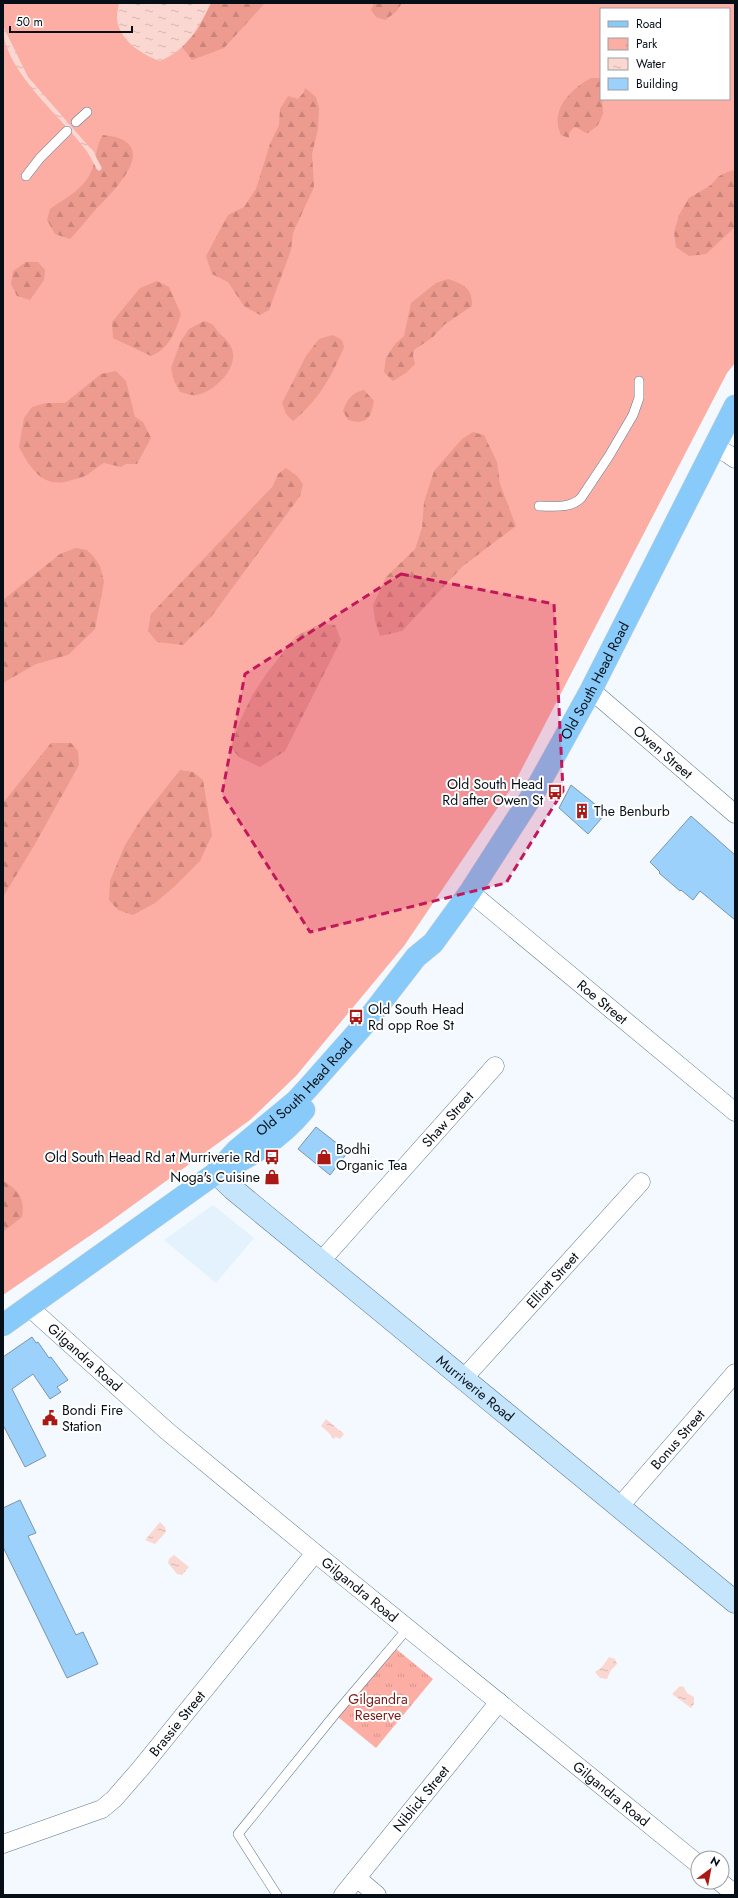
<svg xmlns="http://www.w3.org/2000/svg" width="738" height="1898" font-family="Jost,sans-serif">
	<defs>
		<pattern id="forest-firs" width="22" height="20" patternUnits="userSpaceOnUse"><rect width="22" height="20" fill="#ed9a8f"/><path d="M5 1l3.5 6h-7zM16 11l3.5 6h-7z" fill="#ca847b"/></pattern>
		<pattern id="park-tufts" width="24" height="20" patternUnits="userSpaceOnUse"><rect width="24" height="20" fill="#fdaea4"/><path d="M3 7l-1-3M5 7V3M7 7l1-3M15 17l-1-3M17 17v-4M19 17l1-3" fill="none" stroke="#d7948c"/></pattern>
		<pattern id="water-ripples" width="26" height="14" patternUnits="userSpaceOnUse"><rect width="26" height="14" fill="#fbd7d1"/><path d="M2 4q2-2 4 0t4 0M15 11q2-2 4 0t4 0" fill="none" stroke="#d6b7b3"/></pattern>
	</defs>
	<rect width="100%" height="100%" fill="#f3f9fe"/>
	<path fill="#e4f2fe" d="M213,1205L254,1238L216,1283L164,1240Z"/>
	<path fill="#fdaea4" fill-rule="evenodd" d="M3,3H735V363L727,373L515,782L404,946L296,1076L250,1120L107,1224L3,1295ZM601,9H729V99H601Z"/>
	<path fill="url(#forest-firs)" d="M211,3H265L224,48L192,60L182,47L197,31Z
		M374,3H402L396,12L385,20L376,17L371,10Z
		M591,78H599L601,80L603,114L598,125L588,133C582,133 580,127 574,127L569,133V138L561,135C549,110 571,89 591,78Z
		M305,88L316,97L319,108L318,129L312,154L314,187L293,233L291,250L269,310L260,315L244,306L228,282L212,274L206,256L228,215L244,207L256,189L270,144L279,125L280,109L288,96L298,99L304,92Z
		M103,135C163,141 118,187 96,209C87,219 79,230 70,239L55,234L47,220L50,209C64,199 84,189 91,172C97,159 95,147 103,135Z
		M732,170L735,172V227L706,254L689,256L676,247L674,232L679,215L689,198L711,185L719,176Z
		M26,262H38L45,270L44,280L30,300L17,296L11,284L13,271Z
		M448,279C464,285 472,287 472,306L444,325L433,337L414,350L413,356L415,364L406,373L393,381L384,372L386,358L395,344L404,336L411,303L436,283Z
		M157,281L169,287L181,314C175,332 170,348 151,356L113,338L112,322L140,288Z
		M204,321C215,324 213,326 220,334C226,339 233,346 233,354C235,372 212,393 196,395C191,396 185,393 180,392L174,381L171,368L181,341L189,329Z
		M333,335L342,340L344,347C332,376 318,401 293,421L286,414L282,403L306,356L319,339Z
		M116,371L126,381L135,417L143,422L151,438L137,464H126L121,467L104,463C98,466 93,471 87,475C83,477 77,479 72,480C43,490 31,469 19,447L24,418L32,407L46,403H65L101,374Z
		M364,390L374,401C371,419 366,425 348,420L343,411C347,400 351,393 364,390Z
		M473,432L484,435L497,462L500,484L516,526L463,566L402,631L380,636L375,621L373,605L386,577L415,549L422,528L424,502L434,471L462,439Z
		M286,468L297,476L303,484L300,496L211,617L183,645L157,642L148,631L151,614L273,486L278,474Z
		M76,548L87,550L94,557L100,566L104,582L95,629L68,655L36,664L3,683V600L60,554Z
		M320,624L335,625L341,640L285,751L260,767L239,757L231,748L239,723L253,694L267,673L296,636Z
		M51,743H71L78,751L79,765L35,844L3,897V803Z
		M180,770L193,772L203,780L212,835L200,861L175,886L155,903L133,915L118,910L109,900L110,881L125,845L142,818Z
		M3,1181C19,1190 25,1199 22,1217L3,1232Z"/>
	<path fill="url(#park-tufts)" d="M395,1648L433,1679L376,1748L338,1717Z"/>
	<path fill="url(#water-ripples)" d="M119,3H211C199,27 187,50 160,61C142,55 119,40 117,19C117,14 118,8 119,3Z
		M3,26L28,77L91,149L95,153L91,157C66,119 3,73 3,26Z
		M326,1419L344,1434L340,1439L336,1437L333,1439L329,1433L321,1426Z
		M160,1522L165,1527L166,1532L155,1544L145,1540Z
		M174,1555L189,1567L182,1575L177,1574L168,1563L169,1559Z
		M609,1657L615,1659L617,1664L611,1670L607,1679L600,1678L595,1672L602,1667Z
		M680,1686L684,1687L687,1693L694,1697V1704L691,1708L672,1694Z"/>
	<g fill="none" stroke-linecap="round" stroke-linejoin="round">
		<path stroke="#fbd7d1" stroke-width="5" d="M90,151L99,168"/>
	</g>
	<path fill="#9cd1fc" stroke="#7b95ac" d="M571,785L606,813L588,834L559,808Z
		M691,816L735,855V920L700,891L693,900L681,890L680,891L659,873L660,872L650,862Z
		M316,1127L348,1152L330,1175L298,1149Z
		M32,1337L36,1343L38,1342L49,1358L51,1357L68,1380L57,1387L61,1392L50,1399L33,1374L12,1389L46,1456L25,1467L3,1425V1357Z
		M20,1500L36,1533L28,1536L76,1635L83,1632L98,1664L67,1678L3,1547V1508Z"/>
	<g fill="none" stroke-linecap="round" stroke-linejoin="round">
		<defs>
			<path id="lane" d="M76,122L87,112
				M26,176L40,158L67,131
				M539,506C553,506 570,509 581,498L609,456L633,415L639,398V381
				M277,1895L238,1834L336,1713L408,1628"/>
			<g id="street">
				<path d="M715,447L728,454L735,459"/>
				<path id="s1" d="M591,690L735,814"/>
				<path id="s2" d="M470,892L735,1112"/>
				<path id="s3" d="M321,1261L495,1066"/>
				<path id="s4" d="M29,1307L167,1431L315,1553L698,1864"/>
				<path id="s5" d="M464,1378L641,1182"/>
				<path id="s6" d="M620,1506L735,1373"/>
				<path id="s7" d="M3,1844L102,1809L114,1799L141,1768L315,1553"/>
				<path d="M357,1878L377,1895"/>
				<path d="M720,1882L735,1894"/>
				<path id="s8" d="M343,1895L499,1702"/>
			</g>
			<g id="secondary">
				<path id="s9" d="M216,1173L233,1189L735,1602"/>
			</g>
			<g id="primary">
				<path id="s10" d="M216,1173L237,1150L296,1101L308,1088L362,1027L416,957L433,943L470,892L535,791L591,690L735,406"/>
				<path d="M3,1325L216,1173C250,1157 280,1139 304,1110"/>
			</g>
		</defs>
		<use href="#lane" stroke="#5d778d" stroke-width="10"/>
		<use href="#street" stroke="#5d778d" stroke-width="19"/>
		<use href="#secondary" stroke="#5d778d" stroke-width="23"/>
		<use href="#primary" stroke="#d2d4d5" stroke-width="23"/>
		<use href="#lane" stroke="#fff" stroke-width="9"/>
		<use href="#street" stroke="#fff" stroke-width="18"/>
		<use href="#secondary" stroke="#c4e5fc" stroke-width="22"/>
		<use href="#primary" stroke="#88caf9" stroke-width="22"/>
	</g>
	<path fill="#c2185b" fill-opacity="0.2" stroke="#c2185b" stroke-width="3" stroke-dasharray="8 5" stroke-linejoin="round" d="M401,574L554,604L563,791L506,883L310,932L222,794L245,674Z"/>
	<defs>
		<symbol id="bus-bare" viewBox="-9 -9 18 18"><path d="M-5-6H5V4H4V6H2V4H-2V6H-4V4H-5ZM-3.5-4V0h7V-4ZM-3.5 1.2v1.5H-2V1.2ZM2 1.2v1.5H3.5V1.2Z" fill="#ab1917" stroke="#fff" stroke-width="2.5" paint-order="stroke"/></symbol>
		<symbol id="building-bare" viewBox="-9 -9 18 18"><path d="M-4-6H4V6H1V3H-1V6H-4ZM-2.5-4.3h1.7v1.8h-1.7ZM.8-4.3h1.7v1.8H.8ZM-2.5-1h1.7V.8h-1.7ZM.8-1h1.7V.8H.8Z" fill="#ab1917" stroke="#fff" stroke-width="2.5" paint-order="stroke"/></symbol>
		<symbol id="shop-bare" viewBox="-9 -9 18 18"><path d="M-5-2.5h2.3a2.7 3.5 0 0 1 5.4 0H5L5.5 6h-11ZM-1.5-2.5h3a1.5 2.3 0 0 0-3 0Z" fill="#ab1917" stroke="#fff" stroke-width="2.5" paint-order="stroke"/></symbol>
		<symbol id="civic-bare" viewBox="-9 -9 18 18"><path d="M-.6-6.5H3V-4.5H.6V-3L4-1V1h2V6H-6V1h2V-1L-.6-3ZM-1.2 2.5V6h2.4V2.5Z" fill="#ab1917" stroke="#fff" stroke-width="2.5" paint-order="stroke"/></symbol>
	</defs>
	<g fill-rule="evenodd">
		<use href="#bus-bare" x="544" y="781" width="22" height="22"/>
		<use href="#building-bare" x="571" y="800" width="22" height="22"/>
		<use href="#bus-bare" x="345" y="1006" width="22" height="22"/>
		<use href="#bus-bare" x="261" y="1146" width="22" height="22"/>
		<use href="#shop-bare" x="313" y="1146" width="22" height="22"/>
		<use href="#shop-bare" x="261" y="1166" width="22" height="22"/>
		<use href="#civic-bare" x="39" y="1407" width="22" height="22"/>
	</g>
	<g text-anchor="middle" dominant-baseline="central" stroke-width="4" stroke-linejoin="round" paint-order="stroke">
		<g font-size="14" fill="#060f17" stroke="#fff">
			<text stroke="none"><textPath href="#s10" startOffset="626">Old South Head Road</textPath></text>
			<text stroke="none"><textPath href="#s1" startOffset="95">Owen Street</textPath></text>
			<text stroke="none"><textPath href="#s2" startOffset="172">Roe Street</textPath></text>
			<text stroke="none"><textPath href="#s10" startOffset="123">Old South Head Road</textPath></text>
			<text stroke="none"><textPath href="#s3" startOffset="190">Shaw Street</textPath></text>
			<text stroke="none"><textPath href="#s5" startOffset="132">Elliott Street</textPath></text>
			<text stroke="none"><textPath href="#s4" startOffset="75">Gilgandra Road</textPath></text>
			<text stroke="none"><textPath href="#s9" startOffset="337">Murriverie Road</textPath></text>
			<text stroke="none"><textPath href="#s6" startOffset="88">Bonus Street</textPath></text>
			<text stroke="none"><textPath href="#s4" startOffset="435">Gilgandra Road</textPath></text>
			<text stroke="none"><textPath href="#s7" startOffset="219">Brassie Street</textPath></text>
			<text stroke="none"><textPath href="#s4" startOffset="759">Gilgandra Road</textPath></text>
			<text stroke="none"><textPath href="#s8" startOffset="124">Niblick Street</textPath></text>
		</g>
		<g font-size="14" fill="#060f17" stroke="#fff" text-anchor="start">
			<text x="543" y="784" text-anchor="end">Old South Head<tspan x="543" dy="16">Rd after Owen St</tspan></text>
			<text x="594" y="811">The Benburb</text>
			<text x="368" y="1009">Old South Head<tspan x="368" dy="16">Rd opp Roe St</tspan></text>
			<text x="336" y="1149">Bodhi<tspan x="336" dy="16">Organic Tea</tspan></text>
			<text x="260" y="1157" text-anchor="end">Old South Head Rd at Murriverie Rd</text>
			<text x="260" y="1177" text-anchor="end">Noga's Cuisine</text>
			<text x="62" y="1410">Bondi Fire<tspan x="62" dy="16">Station</tspan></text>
		</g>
		<g font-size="14" fill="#7a1815" stroke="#fff">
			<text x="378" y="1699">Gilgandra<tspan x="378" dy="16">Reserve</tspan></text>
		</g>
	</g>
	<rect width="738" height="1898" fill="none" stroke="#060f17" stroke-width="8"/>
	<rect x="600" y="8" width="130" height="92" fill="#ffffff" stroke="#9b9fa2"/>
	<rect x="608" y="21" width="20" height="6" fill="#88caf9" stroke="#9b9fa2"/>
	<text x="636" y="28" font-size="12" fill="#060f17">Road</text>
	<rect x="608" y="38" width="20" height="12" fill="url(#park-tufts)" stroke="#9b9fa2"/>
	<text x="636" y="48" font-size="12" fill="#060f17">Park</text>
	<rect x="608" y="58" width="20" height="12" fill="url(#water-ripples)" stroke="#9b9fa2"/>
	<text x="636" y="68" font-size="12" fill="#060f17">Water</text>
	<rect x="608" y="78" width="20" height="12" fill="#9cd1fc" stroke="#9b9fa2"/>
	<text x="636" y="88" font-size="12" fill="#060f17">Building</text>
	<g transform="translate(710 1870) rotate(32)"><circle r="19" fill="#ffffff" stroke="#9b9fa2"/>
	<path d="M0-3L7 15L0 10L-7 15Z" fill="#ab1917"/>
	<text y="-6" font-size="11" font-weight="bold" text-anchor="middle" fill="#060f17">N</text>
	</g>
	<path d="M10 26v6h122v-6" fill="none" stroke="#060f17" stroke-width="2"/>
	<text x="16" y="26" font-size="12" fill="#060f17" stroke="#ffffff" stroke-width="3" paint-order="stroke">50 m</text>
</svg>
